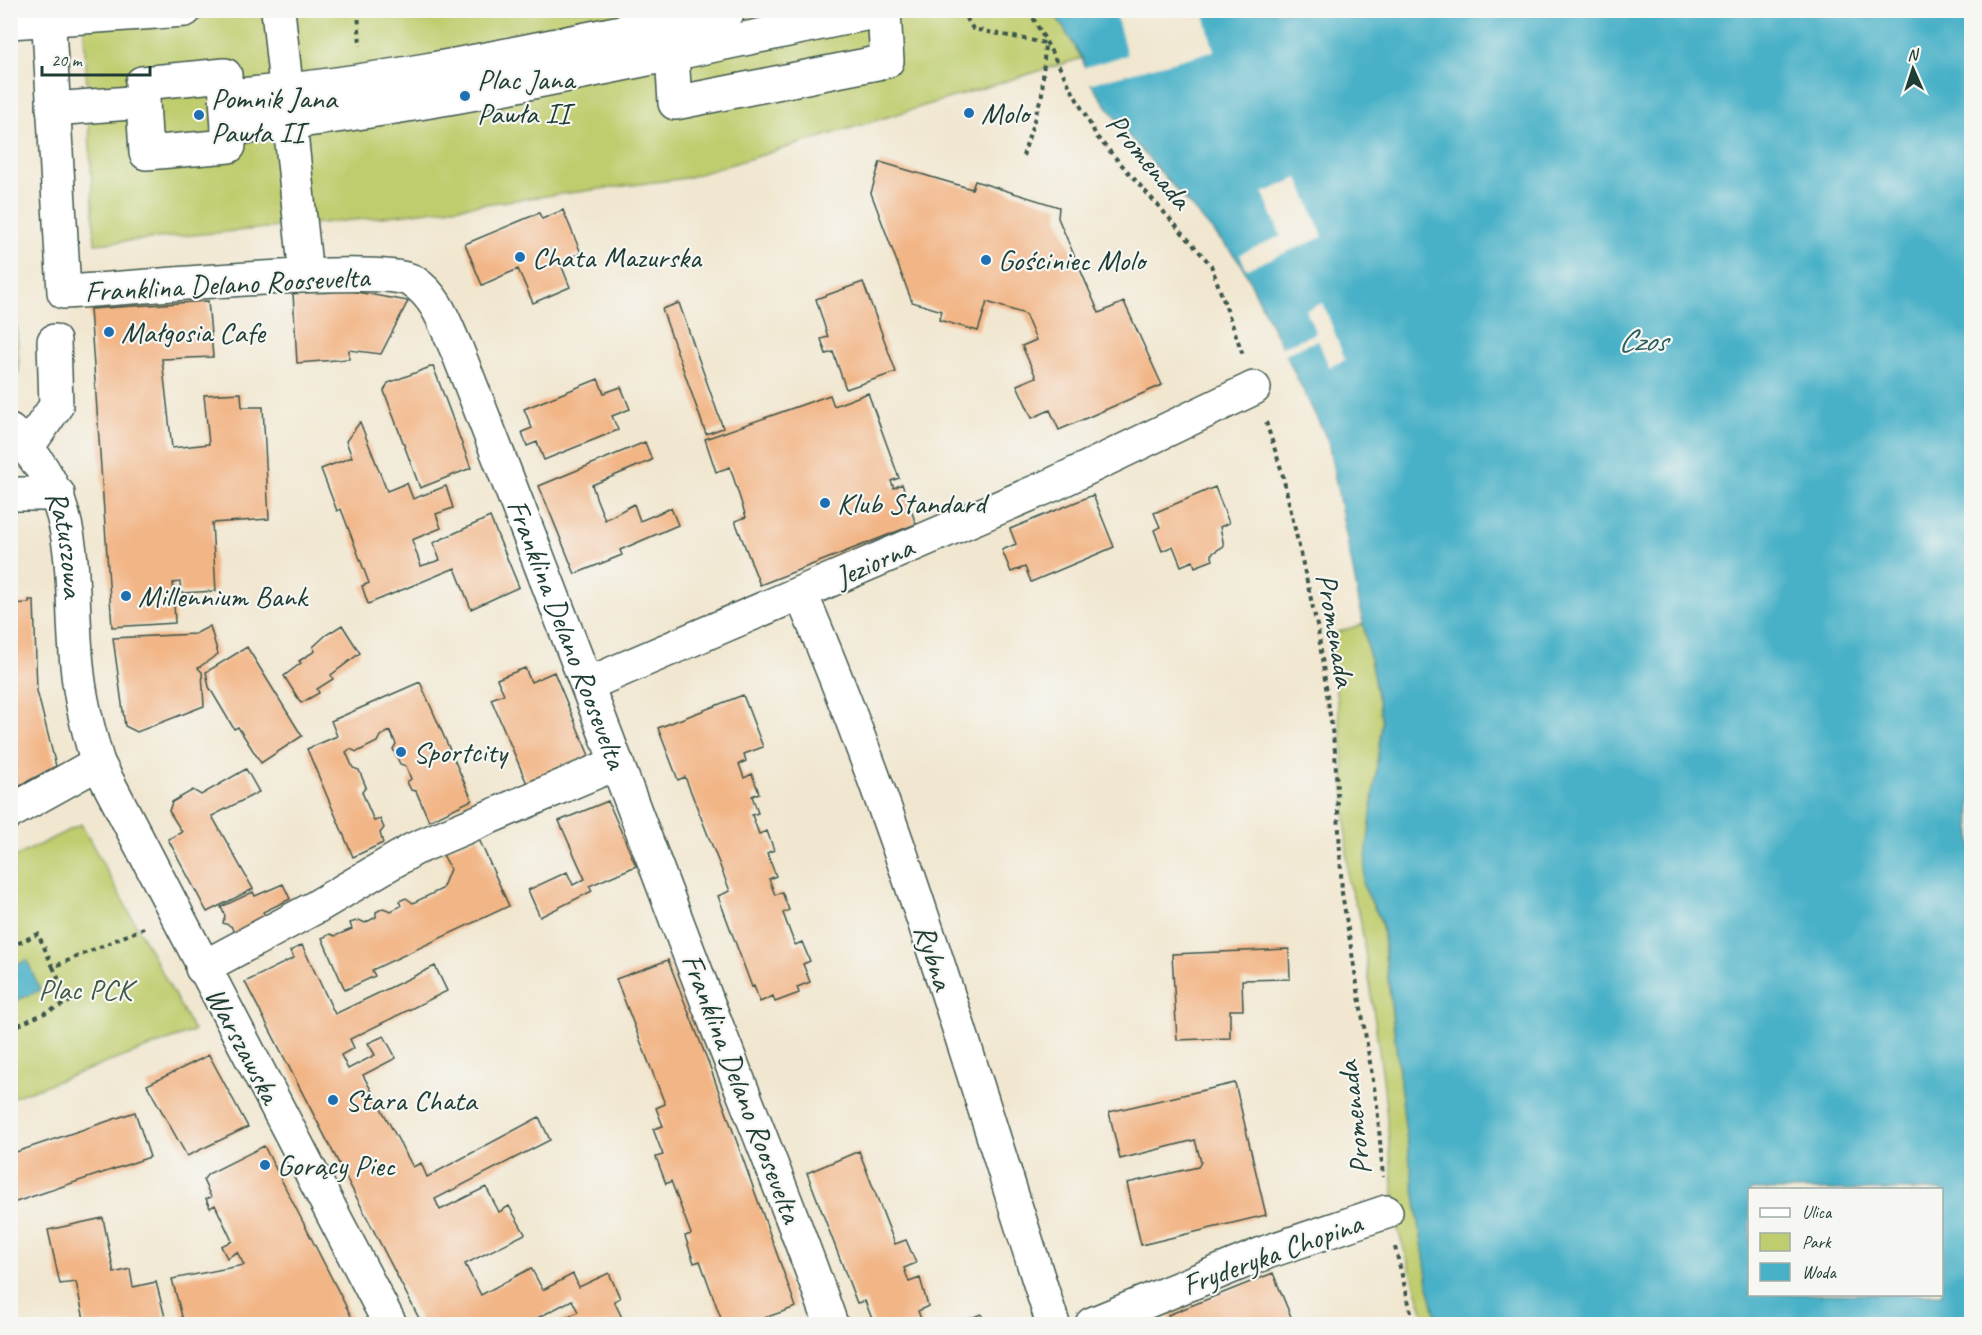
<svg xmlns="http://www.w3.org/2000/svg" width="1982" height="1335" font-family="Caveat,sans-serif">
	<rect width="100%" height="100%" fill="#f6f6f2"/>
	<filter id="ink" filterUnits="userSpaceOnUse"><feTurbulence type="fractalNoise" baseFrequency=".0167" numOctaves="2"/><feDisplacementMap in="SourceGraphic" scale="12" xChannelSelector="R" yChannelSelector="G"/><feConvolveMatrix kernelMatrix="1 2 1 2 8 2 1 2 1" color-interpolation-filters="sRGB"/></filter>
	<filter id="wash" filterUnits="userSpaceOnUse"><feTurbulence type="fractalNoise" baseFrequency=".008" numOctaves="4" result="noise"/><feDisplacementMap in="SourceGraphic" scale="24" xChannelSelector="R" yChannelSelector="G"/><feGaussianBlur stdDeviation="1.35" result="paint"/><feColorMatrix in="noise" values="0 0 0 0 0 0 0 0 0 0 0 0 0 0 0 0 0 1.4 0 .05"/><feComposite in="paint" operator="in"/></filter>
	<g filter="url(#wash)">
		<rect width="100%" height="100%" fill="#f1e7d0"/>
		<path fill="#c0cd6e" stroke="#708551" stroke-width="1.5" d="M1053,10L1082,58L686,178L374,218L95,244L83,11Z
			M11,222L19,371L11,387H10Z
			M1363,624L1382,721L1363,885L1381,922L1406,1134L1429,1290L1438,1324H1427L1397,1226L1383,1078L1360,916L1348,882L1343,749L1329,635Z
			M81,824L194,1031L11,1098V859Z"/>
		<path fill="#48b1c7" stroke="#34777e" stroke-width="1.5" fill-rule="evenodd" d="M1053,11H1971V1324H1438L1429,1290L1406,1134L1382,922L1363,885L1382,721L1328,441L1241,263L1128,135L1089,81L1082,58ZM1750,1190H1942V1294H1750Z
			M27,960L40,990L13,1002L11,968Z"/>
		<path fill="#f1e7d0" d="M1115,11H1203L1214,51L1088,84L1082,68L1127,55Z
			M1298,178L1323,237L1246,269L1240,254L1281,236L1263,193Z
			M1323,303L1345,360L1329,367L1318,340L1282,355L1279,348L1316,333L1306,310Z"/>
		<g id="blocks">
			<path fill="#f2b586" d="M880,162L972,189L975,181L1059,207L1058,218L1099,313L1124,302L1162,385L1059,430L1050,410L1032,418L1017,385L1036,377L1022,346L1036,340L1025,314L987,302L978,331L939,320L942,311L912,302L871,193Z
				M563,210L581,253L560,262L570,287L533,303L518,269L482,285L465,244L539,213L542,219Z
				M863,282L896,372L846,389L833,352L826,354L821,339L828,337L816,299Z
				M345,290L408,301L381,354L349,350V359L297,363L293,293Z
				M208,301L213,357L162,359L172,448L209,444L204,395L241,393L242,407H263L269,519L212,523L216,591L181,593L180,582L173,583L175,623L112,627L90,309Z
				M679,303L723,428L706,434L662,309Z
				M433,366L471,468L420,488L384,391L388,383Z
				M598,379L604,393L621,387L630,409L612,416L618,430L544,460L537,442L527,446L522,432L532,428L524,409Z
				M868,393L899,478L891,481L894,488L902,484L916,524L760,585L735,521L746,517L730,467L716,472L705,439L830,395L834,406Z
				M360,422L387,491L407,483L413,499L446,486L453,508L436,514L441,528L412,540L421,566L440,560L433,543L490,517L519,587L471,609L455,568L368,604L362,586L369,583L341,509L337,511L321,469L352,457L346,441Z
				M645,442L652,460L592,485L597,500L605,520L634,504L640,521L671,508L678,525L620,550L622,555L575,574L539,486Z
				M1215,487L1229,523L1220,527L1224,546L1211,554L1213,560L1195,567L1193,561L1181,566L1173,546L1162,551L1154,530L1160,527L1154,513Z
				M1093,495L1114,547L1031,582L1025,567L1011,572L1002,550L1016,544L1010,529Z
				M29,600H34L37,691L56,766L10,791V604L29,603Z
				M342,625L360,653L331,675L333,679L317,689L319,693L301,703L284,676L301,663L299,661L315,651L313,647L326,635Z
				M210,626L218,654L198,668L202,672L204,706L137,732L125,726L113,638L195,634Z
				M247,647L302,736L261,763L238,727L234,729L209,687L206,672Z
				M525,668L531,682L554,672L590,758L528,786L491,699L504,694L497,679Z
				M420,682L472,800L429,821L416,791L411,790L407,782L411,779L406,766L400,764L393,749L396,744L390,731L380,736L377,742L357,752L350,749L346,752L353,768L359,770L366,787L362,792L374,821L380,819L384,828L380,833L383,843L353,857L307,749L337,736L331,721Z
				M743,695L763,747L744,754L746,761L739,764L744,778L752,774L759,793L752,796L758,813L752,815L759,834L767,831L774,850L767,853L776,876L769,879L775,895L782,892L789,910L783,913L795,945L802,942L810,961L803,964L810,982L797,987L799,993L775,1002L773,996L760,1002L754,986L752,987L718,896L730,891L685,777L678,780L658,728Z
				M246,769L259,792L212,816L253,889L207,912L168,839L182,832L169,811L172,802L193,790L201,795Z
				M608,801L636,866L589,886L592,891L540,917L528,890L567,872L573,885L585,879L559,821Z
				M478,837L509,906L372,970L375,976L345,990L322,938L330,934L335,936L352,929L350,923L359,920L365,923L376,917V912L383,908L391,911L401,906L399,901L406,898L413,903L442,889L450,869L442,852Z
				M283,884L290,899L263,912L267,919L236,937L231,926L223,923L225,916L221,907L253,892L255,896Z
				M302,945L335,1014L435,966L447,991L350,1039L354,1048L341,1055L348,1069L375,1055L368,1043L384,1036L396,1058L363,1075L413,1167L421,1163L427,1177L539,1117L550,1140L435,1199L440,1210L486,1187L499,1212L509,1206L525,1234L465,1264L481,1295L531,1268L543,1290L573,1274L579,1287L609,1273L620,1298L614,1301L625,1324H555L578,1312L572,1300L526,1324H422L245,982L294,958L290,951Z
				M1289,949L1290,979L1242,980L1243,1010H1230V1038L1177,1040L1172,954Z
				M668,960L709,1064L796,1307L747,1324H723L700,1261L694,1263L685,1236L691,1234L671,1181L666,1184L656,1157L663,1155L653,1129L663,1126L656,1108L665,1104L616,979Z
				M209,1055L248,1127L187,1156L147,1085Z
				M1235,1083L1266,1215L1141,1245L1127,1183L1198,1167L1201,1162L1195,1140L1120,1159L1109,1112Z
				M135,1112L150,1157L10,1204V1154Z
				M264,1146L325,1265L355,1324H184L172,1279L244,1265L237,1252L227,1258L221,1246L232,1241L215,1205L210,1208L206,1199L211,1197L203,1180L208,1174Z
				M859,1151L895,1244L906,1240L916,1263L904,1268L909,1282L920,1278L928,1306L918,1311L923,1324H874L865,1301L857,1303L807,1173Z
				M103,1218L114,1273L130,1269L133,1287L156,1282L165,1317L141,1322L142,1324H85L76,1282L60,1284L48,1230Z
				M1273,1273L1294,1324H1172L1168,1315Z
				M981,1314L986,1324H957Z"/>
		</g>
	</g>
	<g filter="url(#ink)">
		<use href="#blocks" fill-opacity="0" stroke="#3e564b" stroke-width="1.5"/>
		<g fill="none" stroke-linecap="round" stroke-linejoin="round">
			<defs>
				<g id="street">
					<path id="s1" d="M48,10L64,292C117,290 385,262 414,282C438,298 445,325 457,350C543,568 626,787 709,1006C750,1112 794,1217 831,1324"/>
					<path d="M278,10L304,257"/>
					<path d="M10,22L185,10"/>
					<path d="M671,33L672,54L884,10"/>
					<path d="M226,96L228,129C378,115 525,84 672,54L675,103L887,61L884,12"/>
					<path d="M143,102L146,153L229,146L228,129"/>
					<path d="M53,109L143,102L142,83L225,75L226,96C396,83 562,43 729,10"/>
					<path id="s2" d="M10,431C85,499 68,575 77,665C80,699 88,731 98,763L390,1324"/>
					<path d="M28,446L56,406L54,341"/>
					<path d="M10,494H58"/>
					<path d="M801,594C903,831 974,1080 1053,1324"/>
					<path d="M588,684L1054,484L1254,388"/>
					<path d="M10,812L98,763"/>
					<path d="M202,968L316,907L414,849L617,763"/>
					<path d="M1092,1324L1267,1252L1386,1212"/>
				</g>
			</defs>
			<use href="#street" stroke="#3e564b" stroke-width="36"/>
			<path stroke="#3e564b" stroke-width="4" stroke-dasharray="4.5 4.5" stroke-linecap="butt" d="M358,10L360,46
				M962,10L973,29L1045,43L1042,94L1023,156
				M1029,10L1097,137L1211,265L1243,355
				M1266,422L1282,472L1318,630L1335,751L1342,893L1377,1105L1383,1177
				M10,947L38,934L53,967L146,927
				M10,1029L69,1002L53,967
				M1395,1247L1414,1324"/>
			<use href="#street" stroke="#fff" stroke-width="33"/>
		</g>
	</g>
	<g fill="#1f6fb2" stroke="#f6f6f2" stroke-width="2">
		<circle cx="465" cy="96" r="6"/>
		<circle cx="969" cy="113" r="6"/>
		<circle cx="199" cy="115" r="6"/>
		<circle cx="520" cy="257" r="6"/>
		<circle cx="986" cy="260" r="6"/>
		<circle cx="109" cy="332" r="6"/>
		<circle cx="825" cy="503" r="6"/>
		<circle cx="126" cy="596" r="6"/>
		<circle cx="401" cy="752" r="6"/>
		<circle cx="333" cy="1100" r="6"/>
		<circle cx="265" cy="1165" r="6"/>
	</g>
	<g text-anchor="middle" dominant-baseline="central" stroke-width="4.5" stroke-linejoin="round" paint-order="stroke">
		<g font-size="30" fill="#1f3d34" stroke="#f6f6f2" text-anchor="start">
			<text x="477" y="79">Plac Jana<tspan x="477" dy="34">Pawła II</tspan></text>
			<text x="211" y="98">Pomnik Jana<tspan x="211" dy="34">Pawła II</tspan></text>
			<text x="981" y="113">Molo</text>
			<text x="532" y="257">Chata Mazurska</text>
			<text x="998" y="260">Gościniec Molo</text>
			<text x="121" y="332">Małgosia Cafe</text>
			<text x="837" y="503">Klub Standard</text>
			<text x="138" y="596">Millennium Bank</text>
			<text x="413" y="752">Sportcity</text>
			<text x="345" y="1100">Stara Chata</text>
			<text x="277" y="1165">Gorący Piec</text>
		</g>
		<g font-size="30" fill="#1f3d34" stroke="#f6f6f2">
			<text transform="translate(1149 161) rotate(50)">Promenada</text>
			<text transform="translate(227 284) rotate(-3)">Franklina Delano Roosevelta</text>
			<text stroke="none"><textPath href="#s2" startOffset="130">Ratuszowa</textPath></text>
			<text transform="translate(874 562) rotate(-24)">Jeziorna</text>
			<text transform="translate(1336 630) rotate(80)">Promenada</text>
			<text stroke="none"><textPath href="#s1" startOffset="1020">Franklina Delano Roosevelta</textPath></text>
			<text transform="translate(934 957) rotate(72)">Rybna</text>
			<text transform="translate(243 1045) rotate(62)">Warszawska</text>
			<text transform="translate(742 1088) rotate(69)">Franklina Delano Roosevelta</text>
			<text transform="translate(1354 1118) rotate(-97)">Promenada</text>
			<text transform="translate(1272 1254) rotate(-20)">Fryderyka Chopina</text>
		</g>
		<g font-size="30" fill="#3f5a40" stroke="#f6f6f2">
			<text x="85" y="989">Plac PCK</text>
		</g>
		<g font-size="32" font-style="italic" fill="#2b6060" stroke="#f6f6f2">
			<text x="1642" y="340">Czos</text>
		</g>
	</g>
	<rect width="1982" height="1335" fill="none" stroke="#f6f6f2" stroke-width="36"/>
	<rect x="1748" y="1188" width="195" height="108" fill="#f6f6f2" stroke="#a0aca6" stroke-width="1.5"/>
	<rect x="1760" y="1208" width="30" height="9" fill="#ffffff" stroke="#a0aca6" stroke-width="1.5"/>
	<text x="1802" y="1218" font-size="18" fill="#1f3d34">Ulica</text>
	<rect x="1760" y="1233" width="30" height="18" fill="#c0cd6e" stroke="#a0aca6" stroke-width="1.5"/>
	<text x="1802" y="1248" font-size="18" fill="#1f3d34">Park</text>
	<rect x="1760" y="1263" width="30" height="18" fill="#48b1c7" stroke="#a0aca6" stroke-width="1.5"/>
	<text x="1802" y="1278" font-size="18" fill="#1f3d34">Woda</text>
	<g transform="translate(1913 69) rotate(357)" stroke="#f6f6f2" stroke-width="4.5" paint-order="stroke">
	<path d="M0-4.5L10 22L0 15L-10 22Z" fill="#1f3d34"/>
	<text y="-9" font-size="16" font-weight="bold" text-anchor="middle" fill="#1f3d34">N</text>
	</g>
	<path d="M42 66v9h108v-9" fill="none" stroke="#1f3d34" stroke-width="3"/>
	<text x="51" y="66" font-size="18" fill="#1f3d34" stroke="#f6f6f2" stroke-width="4.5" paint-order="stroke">20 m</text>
</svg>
